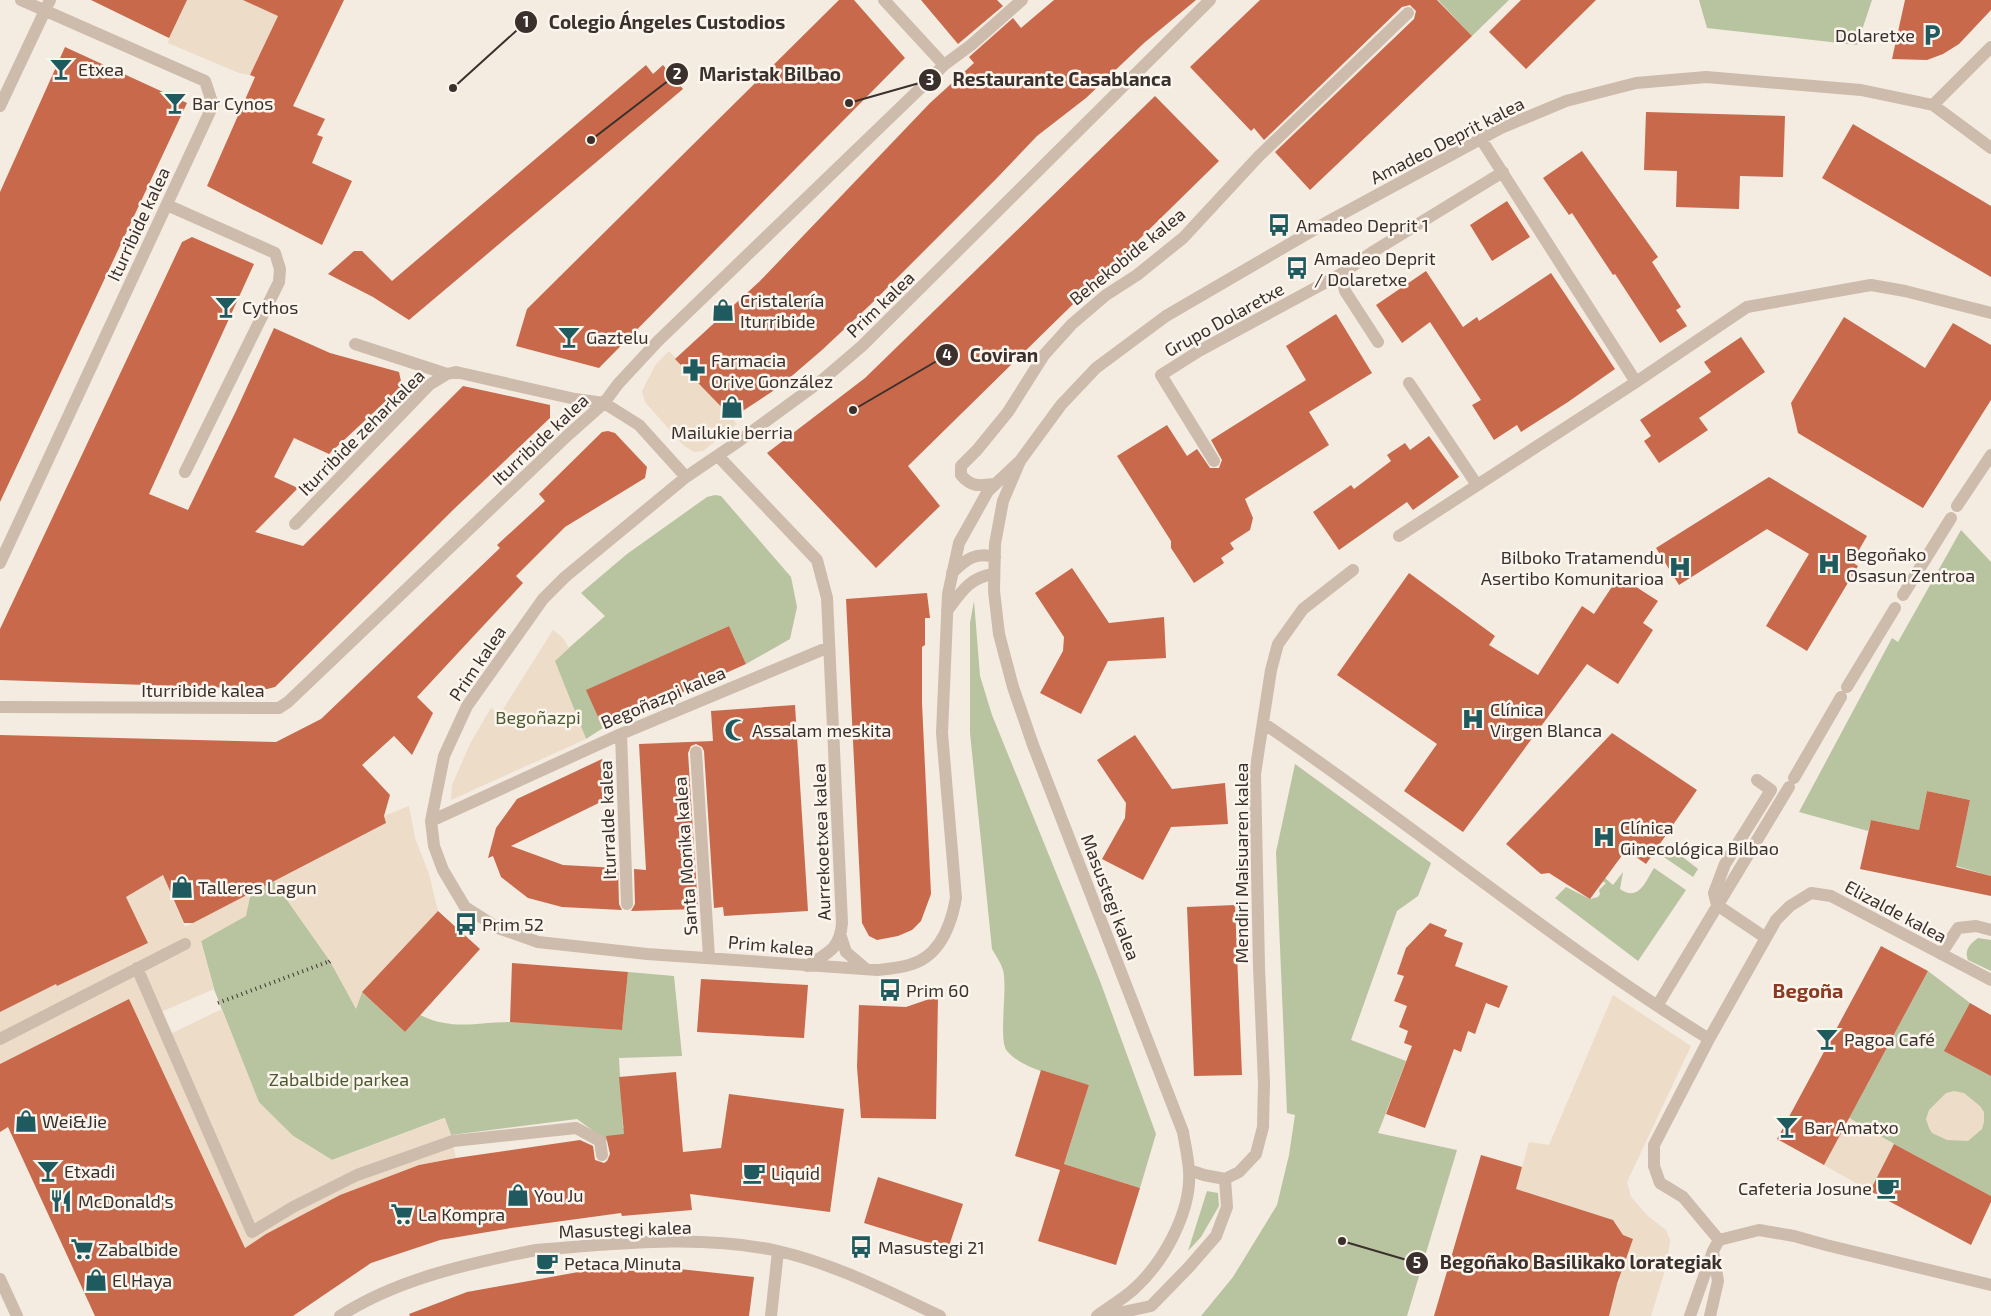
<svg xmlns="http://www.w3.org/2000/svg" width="1991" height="1316" font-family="'Exo 2',sans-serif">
	<rect width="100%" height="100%" fill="#f4ebe1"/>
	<path fill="#b8c4a0" d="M1438,0H1509L1472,36Z
		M1699,0H1872L1857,45L1707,28Z
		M715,495L721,496L791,577L797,607L790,639L746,664L729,626L587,690L603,728L586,739L554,661L605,616L581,593L627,554L707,497Z
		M1961,530L1991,562V876L1956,866L1970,800L1927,791L1919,830L1871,820L1868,831L1799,812L1892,638L1898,642Z
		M974,601L980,676L992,715L1100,981L1156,1134L1140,1188L1064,1164L1089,1085C1065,1078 1023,1070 1007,1051C998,1040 1008,988 1003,970C1001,963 996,956 992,949L970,733V623Z
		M1295,764L1431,863L1418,896L1397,911L1351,1040L1406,1061L1378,1133L1457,1150L1407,1316H1201L1233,1277L1277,1205L1289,1155L1295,1115L1287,1113L1276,852Z
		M1666,844L1698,869L1693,877L1658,853Z
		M1654,868L1686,890L1638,961L1555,898L1566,887L1590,899L1598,897L1600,894L1599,890L1606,883L1602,881L1605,878L1613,885L1623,872L1620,889C1639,902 1645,882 1654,868Z
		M273,880L330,961L356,1008L362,992L405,1032L420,1015C453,1031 477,1022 511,1022C547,1021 585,1027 622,1030L628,972L674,976L682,1056L619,1058L623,1128L680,1123L618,1149L577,1119L451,1135L444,1118L332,1160L293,1136L258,1102L214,989L201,941L245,916L251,892Z
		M1978,938L1991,940V971L1968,960C1964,950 1970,944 1978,938Z
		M1928,971L1970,1003L1991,1076V1196L1894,1144L1849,1118Z
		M1207,1191L1218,1193L1219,1206L1201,1237L1188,1251Z"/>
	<path fill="#ecdcc8" d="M178,0H278L284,3L250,75L239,73L168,43Z
		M669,351L737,424L703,451L694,452L683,445L645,402L642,391L656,364Z
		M553,630L563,638L569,648L555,661L586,739L451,800L452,785L471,742L491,708L500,714Z
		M409,806L415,838L429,874L438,911L362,992L356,1009L330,961L273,880L386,823L384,816Z
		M163,875L185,927L251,892L246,916L201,941L214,989L156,1014L166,1036L222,1009L259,1102L293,1136L332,1160L445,1118L451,1135L456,1158L419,1165L340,1195L266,1234L245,1248L129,999L0,1064V1012L20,1002L34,941L57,986L148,943L126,897Z
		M1613,995L1691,1046L1627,1182L1631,1197L1648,1216L1666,1230L1670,1240L1667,1264L1651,1316H1601L1612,1282L1619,1284L1620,1278L1613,1276L1633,1239L1627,1237L1625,1239L1615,1223L1610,1221V1219L1552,1201L1512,1204L1529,1142L1549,1145Z
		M1954,1091L1964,1093L1980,1106L1984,1112V1122L1982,1129L1968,1141L1947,1140L1932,1133L1929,1128L1926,1119L1929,1110L1946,1093Z
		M1849,1118L1894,1144L1870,1191L1824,1165Z"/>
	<path fill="#c8694b" d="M91,0H187L169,38Z
		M243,0H344L293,106L325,119L317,135L323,137L312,163L352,181L322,245L207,186L255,77L250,75L278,16Z
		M839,0H854L905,58L599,368L516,346L527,309Z
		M921,0H997L1003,6L958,44Z
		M1054,0H1196L1144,43L1086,98L1037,136L996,179L870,305L822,350L779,387L732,418L675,359L760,281L930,103L974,63L969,57L1013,18L1021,28Z
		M1260,0H1437L1472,36L1310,190L1275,152L1414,19L1416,11L1410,5L1402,7L1264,140L1254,128L1251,131L1190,67Z
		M1521,0H1596L1526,69L1489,32Z
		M1905,0H1991V10L1959,44L1943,54L1927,60L1892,59Z
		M65,47L187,103L0,502V192Z
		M646,65L653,74L663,65L683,89L409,320L373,297L328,274L354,251H362L392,281Z
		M1155,96L1219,161L908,466L940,506L876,568L767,453L865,378Z
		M1646,112L1785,116L1783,177L1740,176L1739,209L1676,207L1677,171L1644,170Z
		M1853,124L1991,206V277L1822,178Z
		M1582,151L1658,257L1652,262L1681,307L1676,310L1687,326L1660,343L1615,274L1613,275L1572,213L1569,215L1543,178Z
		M1507,201L1530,237L1492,261L1470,225Z
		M192,237L254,264L149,494L188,510L236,411L274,328L330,353L399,372L402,386L329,454L294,438L274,477L298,488L255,532L303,546L463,386L550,405V418L455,508L275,687L267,689L0,680V629L182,242Z
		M1426,271L1463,327L1477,317L1479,321L1551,273L1615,369L1568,402L1521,432L1517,425L1494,440L1472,405L1481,400L1430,322L1402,343L1376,305Z
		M1336,314L1372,373L1309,412L1329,445L1245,499L1253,518L1250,530L1230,543L1234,549L1221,558L1224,563L1194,583L1171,548V541L1117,456L1167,425L1187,456L1197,449L1210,468H1219L1222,460L1211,440L1306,380L1286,346Z
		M1844,317L1925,368L1953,323L1991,345V400L1923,508L1798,433L1791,403Z
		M1741,337L1765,372L1699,418L1708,430L1659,463L1644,441L1651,436L1640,420L1711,372L1704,362Z
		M608,431L615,433L647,467L645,478L565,527L516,576L523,583L417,697L433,713L412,755L394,736L362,765L390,795L384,816L386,823L193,923H184L163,875L126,897L148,943L57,986L56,984L0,1012V735L276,742L321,719L500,548L497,545L545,501L539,494L602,432Z
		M1429,436L1459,477L1413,510L1407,502L1339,550L1313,512L1351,485L1354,489L1391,461L1387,455L1405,443L1410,450Z
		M1769,477L1867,536L1852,562L1858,566L1807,651L1766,626L1809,554L1767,529L1679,585L1656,548Z
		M1072,568L1109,623L1164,617L1166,658L1108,661L1081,714L1040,693L1063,651L1064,637L1035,593Z
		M1409,573L1495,636L1489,645L1538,675L1582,606L1594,614L1619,576L1658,601L1643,623L1653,630L1618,684L1587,664L1463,832L1404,791L1437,744L1337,675Z
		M927,593L930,618H925V645L922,647V703L931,894L921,921L912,930L898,936L877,940L869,936L862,923L846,599Z
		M729,626L746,664L603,728L586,690Z
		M795,705L808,911L724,916L723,907L714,908L704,751L702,747L696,744L691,746L688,753L698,909L631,911L635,904L634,869L646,870L639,744L713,741L711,711Z
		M1612,733L1697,790L1646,864L1626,850L1590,899L1549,873L1541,874L1506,844Z
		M1135,735L1172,789L1225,783L1228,824L1171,827L1143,880L1102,859L1125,818L1126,803L1097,760Z
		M602,759L614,780L615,795L511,846L563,865L618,868L619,904L622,910L562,907L528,898L501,877L493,856L488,858L496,828L517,799Z
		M1927,791L1970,800L1956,867L1991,876V896L1860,869L1871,820L1919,830Z
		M1235,905L1242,1075L1194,1076L1187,907Z
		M438,911L480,949L405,1032L362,992Z
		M1430,923L1447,930L1444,936L1463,943L1455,966L1508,986L1499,1008L1486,1003L1475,1034L1468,1031L1461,1052L1454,1049L1425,1128L1386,1114L1412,1046L1404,1043L1408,1031L1399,1027L1407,1006L1394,1001L1404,976L1397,974L1406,948Z
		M1881,946L1928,971L1824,1165L1777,1139Z
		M512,963L628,972L622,1030L510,1022Z
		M701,979L808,985L804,1038L697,1032Z
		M938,996L936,1119L861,1118L857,1067L859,1005L906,1007Z
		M129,999L245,1248L266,1234L340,1195L419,1165L456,1158L580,1140L593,1146L595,1160L604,1163L607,1161L610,1154L606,1136L624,1134L619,1077L676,1072L683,1152L721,1148L729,1094L844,1109L830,1212L690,1194L692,1210L622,1216L621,1213L511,1228L440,1240L371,1263L293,1316H95L8,1127L0,1132V1064Z
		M1970,1003L1991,1015V1076L1944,1051Z
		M1041,1070L1089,1085L1064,1164L1140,1188L1116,1265L1038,1241L1060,1170L1015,1156Z
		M1894,1144L1991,1196V1202L1971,1245L1870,1191Z
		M1481,1155L1522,1167L1516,1189L1613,1220L1623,1235L1633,1239L1617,1284L1609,1316H1434Z
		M878,1177L963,1204L948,1249L864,1223Z
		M670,1268L754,1277L749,1316H410L409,1314L467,1292L584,1271Z"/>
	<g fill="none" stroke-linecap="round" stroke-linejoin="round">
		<path stroke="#cdbbac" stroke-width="12" d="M884,0L944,65
			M1933,105L1991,47
			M0,106L50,0
			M1481,139L1636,382
			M167,205L275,253L280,269L279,282L185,472
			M1341,274L1345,291L1378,342
			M355,344L447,374
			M1409,383L1477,485
			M718,456L817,560L827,598L842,923C840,950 827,953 807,966
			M1020,461L988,491L959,543L948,594L942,733L956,898C951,926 940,957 909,965C899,968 888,969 878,970L647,954L538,942L498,928L465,907L443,870L434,846L431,821L444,756L467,706L543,599L565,577L686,477L739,441L821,381L862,346L1210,0
			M1214,461L1161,375L1199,351L1341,274L1374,251L1503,172
			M994,484C979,486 971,487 961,475V466L977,450L1008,412L1044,355L1072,324L1106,295L1137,275L1183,238L1259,156L1408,13
			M1957,506L1991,455
			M295,524L429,385L447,374L456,372L575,399L604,403L639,425L686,477
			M1399,536L1636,382L1747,307L1871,285L1905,291L1991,313
			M0,563L213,105L205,81L21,0
			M952,573C965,560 976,551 995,557
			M1903,595L1951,518
			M947,611C961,592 970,577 994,574
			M1847,687L1895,608
			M0,707L279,708L288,702L568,435L604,403L618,384L658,341L932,77L944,65L971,45L1022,0
			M1263,723C1414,825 1554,943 1709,1039
			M621,734L627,904
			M696,752L709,957
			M1794,778L1841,697
			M1757,780L1771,790L1725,864L1714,893L1717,905L1766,938
			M431,821L621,734L829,647
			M841,937L846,952L866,969
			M1941,954L1958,928L1976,926L1991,930
			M137,968L252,1232L293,1207L357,1175L453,1141L576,1128L600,1141L602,1155
			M1660,1001L1789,787
			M0,1039L185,944
			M1189,1170L1204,1175L1225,1179
			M1225,1179L1239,1172L1256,1154L1263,1127L1264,1083L1259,967L1255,774L1271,670L1278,644L1303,609L1353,570
			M1719,1240L1683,1197L1660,1183L1654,1166V1145L1709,1039L1776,920L1790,906L1811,893L1831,896L1991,980
			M0,1279L17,1316
			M340,1316C397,1279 470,1263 536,1250C615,1244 700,1234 778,1251C835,1264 887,1291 940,1316
			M771,1316L778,1251
			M1097,1316C1109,1307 1123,1299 1134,1289C1164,1262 1192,1211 1189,1170C1188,1157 1185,1144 1183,1132L1033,745L1013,687L999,634L994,591L995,544L1003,501L1020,461L1061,405L1096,368L1166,316L1329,221L1501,128L1566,101L1636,83L1706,77L1861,90L1933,105L1991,148
			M1104,1316L1151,1306L1189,1267L1216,1236L1227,1207L1225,1179
			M1690,1316L1713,1251L1719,1240L1759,1230L1794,1236L1826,1245L1991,1285
			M1710,1316L1718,1281L1713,1252"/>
		<path stroke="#3b302b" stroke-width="4" stroke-dasharray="1 4" stroke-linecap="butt" d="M218,1003L330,961L328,963"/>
	</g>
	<defs>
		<symbol id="parking-bare" viewBox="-9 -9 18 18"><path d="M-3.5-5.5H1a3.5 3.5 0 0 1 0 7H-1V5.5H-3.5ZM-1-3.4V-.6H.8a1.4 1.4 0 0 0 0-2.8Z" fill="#1f5a5e" stroke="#fbf5ee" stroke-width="2.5" paint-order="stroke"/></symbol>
		<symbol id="bar-bare" viewBox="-9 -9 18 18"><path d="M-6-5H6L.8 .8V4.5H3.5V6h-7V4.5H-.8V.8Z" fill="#1f5a5e" stroke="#fbf5ee" stroke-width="2.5" paint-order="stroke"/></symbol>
		<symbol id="bus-bare" viewBox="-9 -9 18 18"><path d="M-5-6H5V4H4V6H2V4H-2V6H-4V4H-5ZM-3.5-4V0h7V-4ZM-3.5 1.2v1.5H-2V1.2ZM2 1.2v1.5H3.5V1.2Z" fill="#1f5a5e" stroke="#fbf5ee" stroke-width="2.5" paint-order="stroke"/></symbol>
		<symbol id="shop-bare" viewBox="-9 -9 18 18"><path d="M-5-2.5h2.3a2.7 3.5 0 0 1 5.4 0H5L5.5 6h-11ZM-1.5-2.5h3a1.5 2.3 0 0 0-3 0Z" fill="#1f5a5e" stroke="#fbf5ee" stroke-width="2.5" paint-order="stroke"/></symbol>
		<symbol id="pharmacy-bare" viewBox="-9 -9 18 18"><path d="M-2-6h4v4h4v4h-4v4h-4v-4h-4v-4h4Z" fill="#1f5a5e" stroke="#fbf5ee" stroke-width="2.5" paint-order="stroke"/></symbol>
		<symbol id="hospital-bare" viewBox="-9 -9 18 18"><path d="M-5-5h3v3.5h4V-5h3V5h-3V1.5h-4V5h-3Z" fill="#1f5a5e" stroke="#fbf5ee" stroke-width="2.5" paint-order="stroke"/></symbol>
		<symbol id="mosque-bare" viewBox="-9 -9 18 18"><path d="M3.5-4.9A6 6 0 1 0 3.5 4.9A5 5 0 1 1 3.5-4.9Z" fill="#1f5a5e" stroke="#fbf5ee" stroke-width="2.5" paint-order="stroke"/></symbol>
		<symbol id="cafe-bare" viewBox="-9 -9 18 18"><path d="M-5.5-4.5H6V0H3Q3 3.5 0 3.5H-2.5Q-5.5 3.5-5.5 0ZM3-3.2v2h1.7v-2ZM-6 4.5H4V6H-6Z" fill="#1f5a5e" stroke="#fbf5ee" stroke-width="2.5" paint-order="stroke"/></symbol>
		<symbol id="restaurant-bare" viewBox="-9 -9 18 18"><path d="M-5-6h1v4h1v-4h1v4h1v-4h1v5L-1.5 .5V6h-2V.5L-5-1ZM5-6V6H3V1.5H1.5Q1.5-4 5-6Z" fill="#1f5a5e" stroke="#fbf5ee" stroke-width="2.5" paint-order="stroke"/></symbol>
		<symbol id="supermarket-bare" viewBox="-9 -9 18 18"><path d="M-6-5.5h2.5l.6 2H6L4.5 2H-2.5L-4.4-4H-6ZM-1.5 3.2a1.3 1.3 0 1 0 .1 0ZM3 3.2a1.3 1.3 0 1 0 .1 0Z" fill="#1f5a5e" stroke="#fbf5ee" stroke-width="2.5" paint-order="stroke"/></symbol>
	</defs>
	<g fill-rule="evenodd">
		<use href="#parking-bare" x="1916" y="19" width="32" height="32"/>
		<use href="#bar-bare" x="45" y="53" width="32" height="32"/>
		<use href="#bar-bare" x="159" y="87" width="32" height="32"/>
		<use href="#bus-bare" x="1263" y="209" width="32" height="32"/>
		<use href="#bus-bare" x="1281" y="252" width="32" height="32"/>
		<use href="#bar-bare" x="210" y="291" width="32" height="32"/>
		<use href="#shop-bare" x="707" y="294" width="32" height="32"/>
		<use href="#bar-bare" x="553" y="321" width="32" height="32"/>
		<use href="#pharmacy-bare" x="678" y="354" width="32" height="32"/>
		<use href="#shop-bare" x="716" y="391" width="32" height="32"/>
		<use href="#hospital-bare" x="1813" y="548" width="32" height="32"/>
		<use href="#hospital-bare" x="1664" y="551" width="32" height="32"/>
		<use href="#hospital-bare" x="1457" y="703" width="32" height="32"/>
		<use href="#mosque-bare" x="720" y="714" width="32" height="32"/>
		<use href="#hospital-bare" x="1588" y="821" width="32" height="32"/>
		<use href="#shop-bare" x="166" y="871" width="32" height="32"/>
		<use href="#bus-bare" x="450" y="908" width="32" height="32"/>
		<use href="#bus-bare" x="874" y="974" width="32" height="32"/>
		<use href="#bar-bare" x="1811" y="1023" width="32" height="32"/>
		<use href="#shop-bare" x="10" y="1105" width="32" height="32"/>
		<use href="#bar-bare" x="1771" y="1111" width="32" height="32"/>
		<use href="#bar-bare" x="32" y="1155" width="32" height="32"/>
		<use href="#cafe-bare" x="738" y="1157" width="32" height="32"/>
		<use href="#cafe-bare" x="1872" y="1172" width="32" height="32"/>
		<use href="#shop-bare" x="502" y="1179" width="32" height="32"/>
		<use href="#restaurant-bare" x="45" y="1185" width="32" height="32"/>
		<use href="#supermarket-bare" x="386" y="1198" width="32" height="32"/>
		<use href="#bus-bare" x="845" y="1231" width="32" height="32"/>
		<use href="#supermarket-bare" x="66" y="1233" width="32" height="32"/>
		<use href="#cafe-bare" x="531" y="1247" width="32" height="32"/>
		<use href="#shop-bare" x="80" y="1264" width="32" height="32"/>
	</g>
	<g text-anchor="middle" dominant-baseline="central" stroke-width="5" stroke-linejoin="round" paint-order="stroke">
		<g font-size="18" fill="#3b302b" stroke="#fbf5ee" text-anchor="start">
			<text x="1915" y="35" text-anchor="end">Dolaretxe</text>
			<text x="78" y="69">Etxea</text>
			<text x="192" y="103">Bar Cynos</text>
			<text x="1296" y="225">Amadeo Deprit 1</text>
			<text x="1314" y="258">Amadeo Deprit<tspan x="1314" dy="21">/ Dolaretxe</tspan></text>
			<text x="740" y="300">Cristalería<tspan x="740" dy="21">Iturribide</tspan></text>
			<text x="242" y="307">Cythos</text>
			<text x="586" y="337">Gaztelu</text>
			<text x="711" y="360">Farmacia<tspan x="711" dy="21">Orive González</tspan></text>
			<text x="732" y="432" text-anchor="middle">Mailukie berria</text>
			<text x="1846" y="554">Begoñako<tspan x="1846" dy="21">Osasun Zentroa</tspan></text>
			<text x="1664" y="557" text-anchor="end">Bilboko Tratamendu<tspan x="1664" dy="21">Asertibo Komunitarioa</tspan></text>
			<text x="1490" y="709">Clínica<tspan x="1490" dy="21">Virgen Blanca</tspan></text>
			<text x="752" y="730">Assalam meskita</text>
			<text x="1620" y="827">Clínica<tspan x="1620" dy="21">Ginecológica Bilbao</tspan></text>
			<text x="198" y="887">Talleres Lagun</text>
			<text x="482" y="924">Prim 52</text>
			<text x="906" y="990">Prim 60</text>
			<text x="1844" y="1039">Pagoa Café</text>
			<text x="42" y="1121">Wei&amp;Jie</text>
			<text x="1804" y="1127">Bar Amatxo</text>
			<text x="64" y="1171">Etxadi</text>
			<text x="771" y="1173">Liquid</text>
			<text x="1872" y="1188" text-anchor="end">Cafeteria Josune</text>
			<text x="534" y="1195">You Ju</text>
			<text x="78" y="1201">McDonald's</text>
			<text x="418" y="1214">La Kompra</text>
			<text x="878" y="1247">Masustegi 21</text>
			<text x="98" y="1249">Zabalbide</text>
			<text x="564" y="1263">Petaca Minuta</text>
			<text x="112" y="1280">El Haya</text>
		</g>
		<g font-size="18" fill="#3b302b" stroke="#fbf5ee">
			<text transform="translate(1447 140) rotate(-27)">Amadeo Deprit kalea</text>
			<text transform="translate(138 224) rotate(-65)">Iturribide kalea</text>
			<text transform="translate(1127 256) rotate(-39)">Behekobide kalea</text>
			<text transform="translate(880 304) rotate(-44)">Prim kalea</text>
			<text transform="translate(1224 319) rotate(-29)">Grupo Dolaretxe</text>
			<text transform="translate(361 432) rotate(-45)">Iturribide zeharkalea</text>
			<text transform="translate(540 439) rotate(-43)">Iturribide kalea</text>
			<text transform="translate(477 663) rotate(-56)">Prim kalea</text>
			<text x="203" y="690">Iturribide kalea</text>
			<text transform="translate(663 697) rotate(-23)">Begoñazpi kalea</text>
			<text transform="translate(607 820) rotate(-92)">Iturralde kalea</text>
			<text transform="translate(821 842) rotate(-92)">Aurrekoetxea kalea</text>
			<text transform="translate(685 856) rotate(-94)">Santa Monika kalea</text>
			<text transform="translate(1241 863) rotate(-90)">Mendiri Maisuaren kalea</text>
			<text transform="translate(1111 897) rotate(69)">Masustegi kalea</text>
			<text transform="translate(1896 911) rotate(28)">Elizalde kalea</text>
			<text transform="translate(771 945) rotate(5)">Prim kalea</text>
			<text transform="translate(625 1229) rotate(-2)">Masustegi kalea</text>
		</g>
		<g font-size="18" fill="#4a5a2e" stroke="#fbf5ee">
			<text x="538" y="717">Begoñazpi</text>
			<text x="339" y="1079">Zabalbide parkea</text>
		</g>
		<g font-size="20" font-weight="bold" fill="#8c3b22" stroke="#fbf5ee">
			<text x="1808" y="990">Begoña</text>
		</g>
	</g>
	<path fill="none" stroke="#3b302b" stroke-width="2" d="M453 88L526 22M591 140L677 74M849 103L930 80M853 410L947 355M1342 1241L1417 1263"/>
	<g fill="#3b302b" stroke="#fbf5ee" stroke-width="2">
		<circle cx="453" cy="88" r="5"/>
		<circle cx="591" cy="140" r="5"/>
		<circle cx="849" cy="103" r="5"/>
		<circle cx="853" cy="410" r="5"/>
		<circle cx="1342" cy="1241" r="5"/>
		<circle cx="526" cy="22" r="12"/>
		<circle cx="677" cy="74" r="12"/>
		<circle cx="930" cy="80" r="12"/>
		<circle cx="947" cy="355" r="12"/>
		<circle cx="1417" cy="1263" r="12"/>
	</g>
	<g font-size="15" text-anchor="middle" font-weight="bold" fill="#fff">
		<text x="526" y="27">1</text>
		<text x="677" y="79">2</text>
		<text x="930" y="85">3</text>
		<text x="947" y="360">4</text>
		<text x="1417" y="1268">5</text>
	</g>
	<g font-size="19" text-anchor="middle" font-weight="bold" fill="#3b302b" stroke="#fbf5ee" stroke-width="5" stroke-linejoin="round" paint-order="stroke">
		<text x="667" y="29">Colegio Ángeles Custodios</text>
		<text x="770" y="81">Maristak Bilbao</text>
		<text x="1062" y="86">Restaurante Casablanca</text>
		<text x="1004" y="362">Coviran</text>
		<text x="1581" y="1269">Begoñako Basilikako lorategiak</text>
	</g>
</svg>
